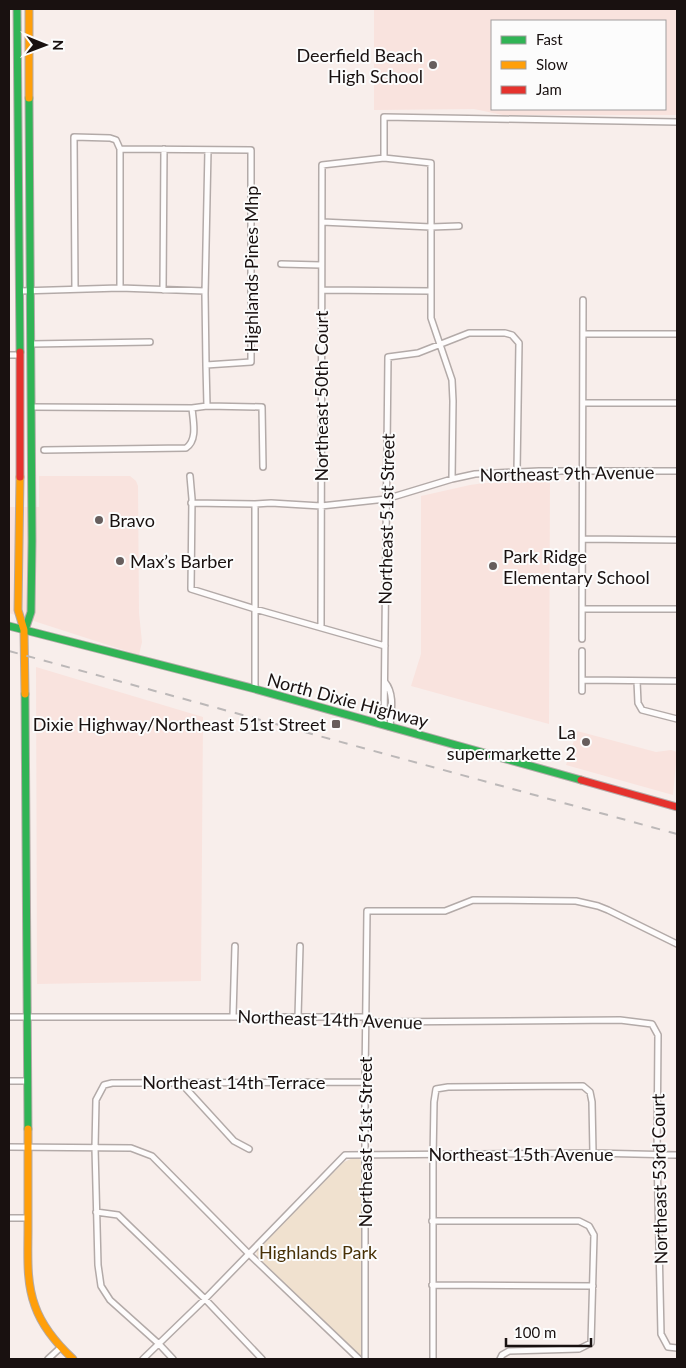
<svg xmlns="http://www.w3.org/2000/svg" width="686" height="1368" font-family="Lato,sans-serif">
	<rect width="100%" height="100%" fill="#f8eeeb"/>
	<path fill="#f9e3de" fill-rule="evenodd" d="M374,9H677V115H503L474,109L374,110ZM492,21H665V109H492Z
		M39,476H130L136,481L138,486L139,613L142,642L139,655L9,613V507H39Z
		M550,479L549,724L411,686L421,654V496L470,485L484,483H524L528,480Z
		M36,667L203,717L201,981L37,984Z
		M577,731L656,752L671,750L677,752L673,795L566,765Z"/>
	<path fill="#f0e1cf" d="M353,1158H359L363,1165L365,1354L361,1357L357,1356L257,1256L256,1249L344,1162Z"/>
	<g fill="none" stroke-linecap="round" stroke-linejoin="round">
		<defs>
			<path id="street" d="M120,149V288
				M384,158V117L677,122
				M322,222L431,227L459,226
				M281,264L321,265
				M75,289L74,137L110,138L116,140L120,149L251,150V362L206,365L207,406
				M163,290L164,149
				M322,290L430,291
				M20,291L120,288L205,291
				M583,334H677
				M31,344L150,342
				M9,355H20
				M206,365L205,294L208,150
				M583,403H677
				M32,407L192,408L207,406L262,407L263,467
				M44,450L186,448C198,440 193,421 192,408
				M190,476L192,499L191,589L255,609L385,646
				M191,503L255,504L271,503L321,506L386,499L452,479L475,474L539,471H677
				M583,539L677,540
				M583,609H677
				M321,627L322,165L384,158L431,163V318L452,380L453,401L452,479
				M582,639L583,300
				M582,651V691
				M583,680L677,681
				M637,681L638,703L642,710L677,719
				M385,682C395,694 391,712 390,727
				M255,689V504
				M384,725L388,357L418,353L469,333H505L512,335L519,343L517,471
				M233,1016L235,946
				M9,1017H366L375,1022L620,1020L652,1024L658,1035L657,1154L661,1334L668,1347L677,1348
				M298,1017L300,946
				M9,1081H27
				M181,1083L234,1141L249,1149
				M9,1147L131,1148L152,1156L249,1254L359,1359
				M96,1212L118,1215L205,1299L262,1359
				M9,1218H28
				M432,1221H579L589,1226L594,1235L591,1343L579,1349L509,1351L502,1355L500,1359
				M432,1285L593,1286
				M48,1359L60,1348
				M143,1359L205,1299L345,1155L593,1153L677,1155
				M173,1359L159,1344L110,1300L101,1286L98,1265L95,1148L96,1100L104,1085L112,1083L365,1082
				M365,1359V1082L367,911H445L473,900L576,901L598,906L608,910L677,944
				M433,1359V1159L434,1102L436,1089L448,1087L583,1086L590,1092L592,1102L593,1153"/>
			<path id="fast" d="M17,9L20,352
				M9,626L255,689L581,780
				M25,630L31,612L32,541L29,98
				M25,694L28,1129"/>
			<path id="slow" d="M29,9V98
				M20,477L18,610L24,630L25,694
				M28,1129C28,1163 28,1196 28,1230C28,1255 26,1282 35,1306C42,1326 58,1345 73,1359"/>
			<path id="jam" d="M20,477V352
				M581,780L677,807"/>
		</defs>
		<use href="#street" stroke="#b3aaa8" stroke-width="8"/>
		<use href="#fast" stroke="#b3aaa8" stroke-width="9"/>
		<use href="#slow" stroke="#b3aaa8" stroke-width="9"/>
		<use href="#jam" stroke="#b3aaa8" stroke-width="9"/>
		<use href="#street" stroke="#fefcfc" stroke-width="5"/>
		<use href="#fast" stroke="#30b455" stroke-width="7"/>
		<use href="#slow" stroke="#ff9f0a" stroke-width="7"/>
		<use href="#jam" stroke="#e5322d" stroke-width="7"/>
		<path stroke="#bcb8b8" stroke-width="2" stroke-dasharray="9 9" stroke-linecap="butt" d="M9,651L677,834"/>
	</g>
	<g fill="#675e5d" stroke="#fcfcfc" stroke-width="2">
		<circle cx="433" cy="65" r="5"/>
		<circle cx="99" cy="520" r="5"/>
		<circle cx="120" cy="561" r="5"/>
		<circle cx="493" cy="566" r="5"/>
		<rect x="331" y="719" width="10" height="10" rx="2.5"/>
		<circle cx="586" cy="742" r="5"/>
	</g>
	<g text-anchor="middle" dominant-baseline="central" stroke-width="4" stroke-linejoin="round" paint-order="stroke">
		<g font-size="18" fill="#191110" stroke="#fcfcfc" text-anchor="end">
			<text x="423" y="55">Deerfield Beach<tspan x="423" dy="21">High School</tspan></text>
			<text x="109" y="520" text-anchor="start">Bravo</text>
			<text x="503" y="556" text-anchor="start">Park Ridge<tspan x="503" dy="21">Elementary School</tspan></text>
			<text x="130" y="561" text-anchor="start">Max’s Barber</text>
			<text x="326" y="724">Dixie Highway/Northeast 51st Street</text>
			<text x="576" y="732">La<tspan x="576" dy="21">supermarkette 2</tspan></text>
		</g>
		<g font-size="18" fill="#191110" stroke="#fcfcfc">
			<text transform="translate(251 269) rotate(-90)">Highlands Pines Mhp</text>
			<text transform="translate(321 396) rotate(-90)">Northeast 50th Court</text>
			<text transform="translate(567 473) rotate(-1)">Northeast 9th Avenue</text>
			<text transform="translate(386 519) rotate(-89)">Northeast 51st Street</text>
			<text transform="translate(348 700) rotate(15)">North Dixie Highway</text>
			<text transform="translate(330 1019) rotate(2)">Northeast 14th Avenue</text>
			<text x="234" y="1082">Northeast 14th Terrace</text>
			<text transform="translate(365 1142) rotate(-90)">Northeast 51st Street</text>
			<text x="521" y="1154">Northeast 15th Avenue</text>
			<text transform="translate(659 1179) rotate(-91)">Northeast 53rd Court</text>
		</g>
		<g font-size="18" fill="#483106" stroke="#fcfcfc">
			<text x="318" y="1252">Highlands Park</text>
		</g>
	</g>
	<rect width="686" height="1368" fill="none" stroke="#191110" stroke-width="20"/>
	<rect x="491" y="20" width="175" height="90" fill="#fcfcfc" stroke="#a19e9e"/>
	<rect x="501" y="36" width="25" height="8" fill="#30b455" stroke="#a19e9e"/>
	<text x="536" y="45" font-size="15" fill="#191110">Fast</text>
	<rect x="501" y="61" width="25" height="8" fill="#ff9f0a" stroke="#a19e9e"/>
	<text x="536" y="70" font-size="15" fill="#191110">Slow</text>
	<rect x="501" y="86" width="25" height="8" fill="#e5322d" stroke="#a19e9e"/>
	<text x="536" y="95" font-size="15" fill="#191110">Jam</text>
	<g transform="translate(45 45) rotate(91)" stroke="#fcfcfc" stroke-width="4" paint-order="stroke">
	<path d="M0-4L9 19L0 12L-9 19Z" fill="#191110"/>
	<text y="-8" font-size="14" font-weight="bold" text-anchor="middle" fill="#191110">N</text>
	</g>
	<path d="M506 1338v8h85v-8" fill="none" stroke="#191110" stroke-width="2.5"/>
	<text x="514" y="1338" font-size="15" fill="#191110" stroke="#fcfcfc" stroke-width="4" paint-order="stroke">100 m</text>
</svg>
